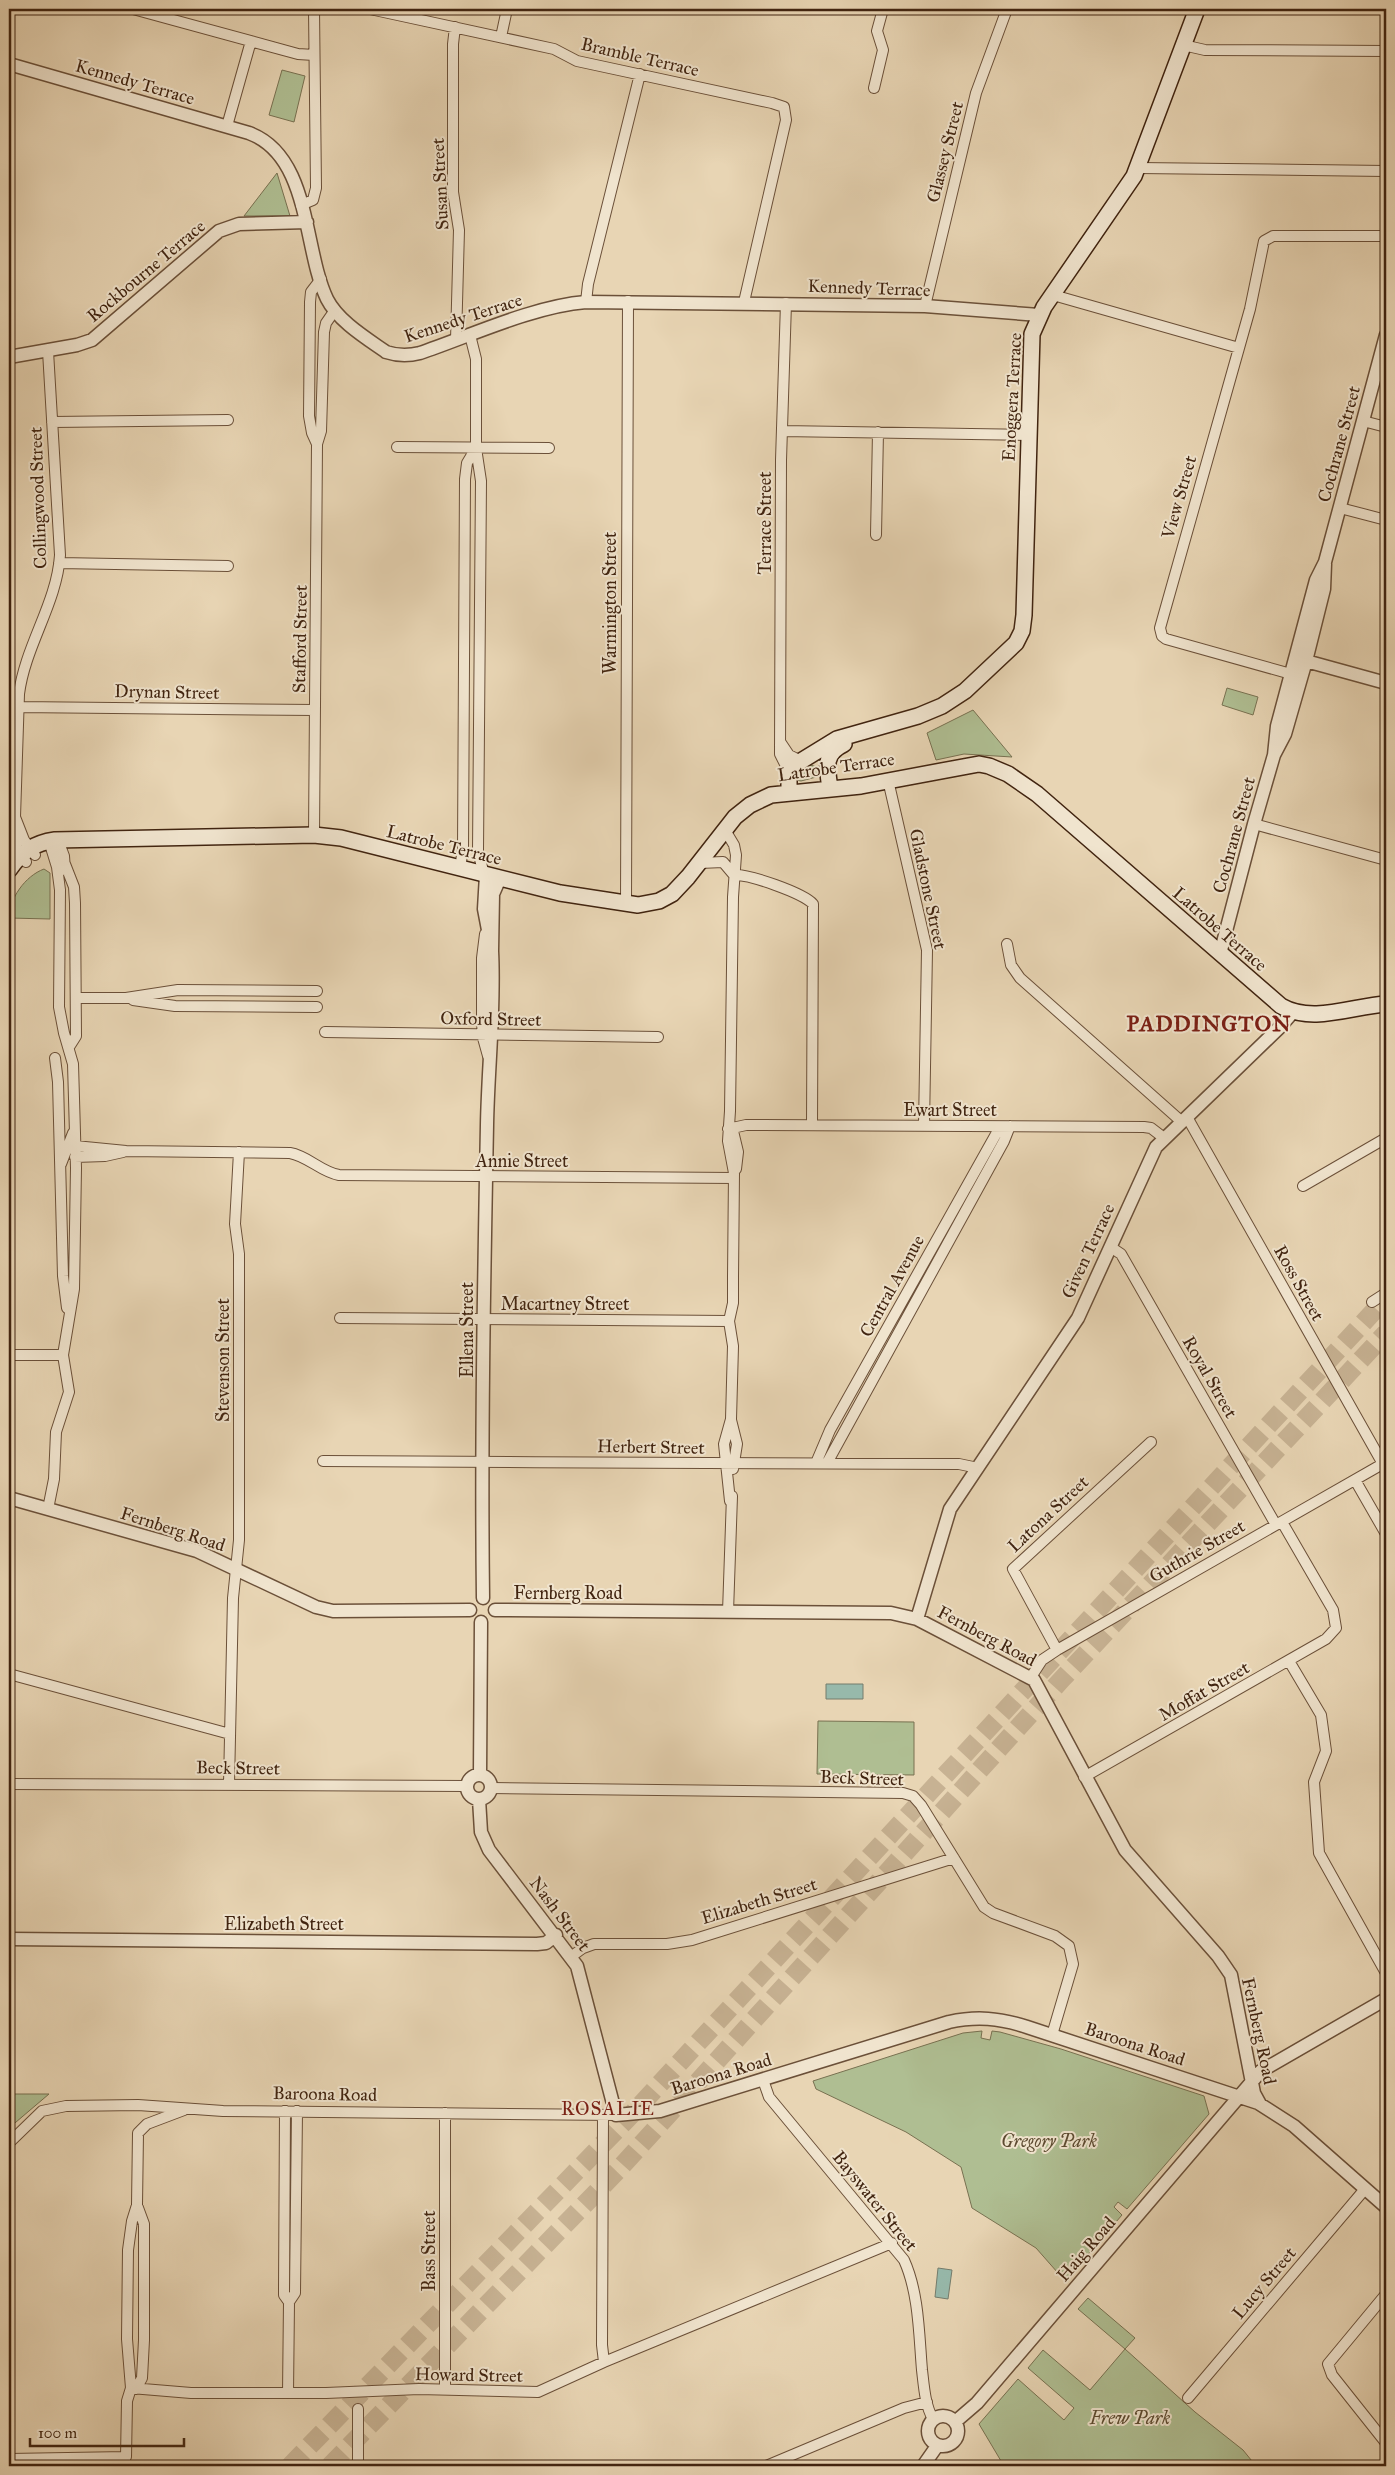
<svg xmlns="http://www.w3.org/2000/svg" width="1395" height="2475" font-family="'IM FELL Great Primer',serif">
	<rect width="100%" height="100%" fill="#e8d5b4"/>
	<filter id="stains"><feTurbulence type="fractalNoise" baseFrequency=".004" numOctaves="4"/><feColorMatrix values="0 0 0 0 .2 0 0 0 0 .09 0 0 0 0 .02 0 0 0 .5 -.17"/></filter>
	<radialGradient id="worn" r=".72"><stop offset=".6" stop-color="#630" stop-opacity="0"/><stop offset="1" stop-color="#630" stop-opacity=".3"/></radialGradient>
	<path fill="#afbe92" stroke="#787151" d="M282,70L305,76L294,122L269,115Z
		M277,173L290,216H244Z
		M1227,688L1258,697L1253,715L1222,705Z
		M973,710L1012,757L964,754L936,760L927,733Z
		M807,764L817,767L820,776L801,781L796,780L795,775L797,770Z
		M44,869L50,873V919L9,918C9,899 25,876 44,869Z
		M818,1721L914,1722V1775L817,1774Z
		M982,2031L981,2038L990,2040L992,2031L1000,2032L1061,2049L1204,2096L1209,2114L1127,2209L1118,2202L1114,2207L1122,2215L1065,2281L1036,2248L972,2208L961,2167L906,2132L816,2089L813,2081L963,2033Z
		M9,2094H49L9,2128Z
		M1088,2298L1135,2338L1125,2349L1195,2412L1243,2450L1256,2466H1004L979,2424L1018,2379L1064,2420L1074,2408L1028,2368L1043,2350L1090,2390L1125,2349L1078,2309Z"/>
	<path fill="#97b9ab" stroke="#757d6d" d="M826,1684H863V1699H826Z
		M938,2268L952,2270L948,2299L935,2297Z"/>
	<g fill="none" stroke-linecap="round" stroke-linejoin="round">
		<path stroke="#c7b293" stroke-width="19" stroke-dasharray="19 9" stroke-linecap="butt" d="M290,2466L633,2113L1386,1298
			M330,2466L620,2168L1062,1679L1386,1333"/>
		<defs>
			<path id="minor" d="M133,9L298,54L314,55
				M370,9L554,49L577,61L772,103L784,107L786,120L744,302
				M455,27L453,44V192L459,230L456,340
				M501,37L507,9
				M1183,45L1205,50L1386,51
				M874,88L883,50L877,31L883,9
				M227,126L251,41
				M1138,168L1386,171
				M301,205L313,200L316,188L314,9
				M1053,295L1239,348
				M586,302L588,284L640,74
				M786,303L781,460L780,754L790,774
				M925,306L976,93L1007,9
				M470,335L476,359V448L481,481L478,851L484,875
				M1363,421L1386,427
				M52,422L228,420
				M782,431L1028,435
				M317,444L312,433L309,416L310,302L311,292L321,279
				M397,447L549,448
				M1340,508L1386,520
				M876,535L878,432
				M59,563L228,566
				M1291,674L1166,639L1162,636L1160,628L1250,309L1264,241L1273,236H1386
				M18,707L315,710
				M781,743L789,755L801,761
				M888,780L927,950L924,1126
				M15,817L24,840L35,855
				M1254,824L1386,860
				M725,830L734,845L736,855L733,897L730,1111L728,1141L734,1173L733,1277V1303L729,1321L733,1346L731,1419L724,1444L730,1501
				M314,835L317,444L321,431L324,332L326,323L335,310
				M58,840L64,856L65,870
				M26,862C16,848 8,835 15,817L19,694C25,646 57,603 60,555L48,351
				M700,863L723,862L734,875
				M65,864L74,887L75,903L76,1036L69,1047
				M460,868L463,849L465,479L467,463L476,448
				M734,875C749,874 803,893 813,904L812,1125
				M626,905L628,301
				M485,934L482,958V1022L483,1038L488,1056
				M1007,944L1011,965L1020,978L1182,1122
				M76,998H126L178,990L317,991
				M133,1000L175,1006L317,1007
				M325,1032L658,1037
				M55,1058L58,1082L63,1276L67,1308
				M1187,1117L1383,1464
				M732,1127L738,1152L736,1169
				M728,1129L746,1125L1144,1127L1151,1128L1164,1138
				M75,1146L126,1151L290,1153C308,1156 321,1172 339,1175L734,1178
				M75,1157L105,1156L123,1152
				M61,1164L73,1133
				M1303,1186L1386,1138
				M1112,1248L1121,1254L1276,1525
				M1372,1302L1386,1293
				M340,1318L729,1321
				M9,1355H63
				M731,1420L737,1444L733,1469
				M323,1461C535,1462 747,1464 959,1464L978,1468
				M816,1463L830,1430L1000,1127
				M827,1463L1004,1141L1010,1126
				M1355,1480L1386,1534
				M48,1509L54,1479L56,1432L69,1392L63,1355L74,1289L76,1168L73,1064L64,1033L59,1007L60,890L57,867L49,841
				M728,1612L732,1496
				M1057,1650L1013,1569L1151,1442
				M1289,1661L1321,1715L1326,1751L1314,1782L1319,1853L1386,1973
				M9,1674L230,1734
				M1031,1677L1042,1660L1057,1650L1386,1462
				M1084,1777L1326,1639L1336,1628L1333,1610L1282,1522
				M9,1784L467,1786
				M229,1784L233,1598L239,1540V1254L235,1224L239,1152
				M491,1788L903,1793L913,1796L921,1805L984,1907L993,1913L1055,1936L1069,1946L1073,1964L1052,2035
				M572,1956L583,1948L594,1944H667L692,1940L954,1858
				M763,2080L769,2097L904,2260C919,2293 919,2335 922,2370C924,2387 925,2405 933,2419
				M285,2111L284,2289V2295L289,2302
				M603,2115L602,2345L604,2362
				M9,2143L42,2111L66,2106L138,2105L223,2111L616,2115
				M1386,2294L1328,2364L1332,2375L1386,2443
				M131,2388L191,2393H326L419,2389L538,2392L604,2362L892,2243
				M136,2389L142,2378L144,2340V2224L137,2205
				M445,2389V2113
				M288,2393L289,2302L295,2293L297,2111
				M1188,2398L1365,2189
				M9,2459L126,2457L127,2401L131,2388L127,2339L128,2250L132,2221L137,2205L138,2133L147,2124L184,2110
				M358,2466V2409
				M766,2466L904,2408L927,2402"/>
			<path id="tertiary" d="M9,64L249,133C311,156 303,249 327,299C338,321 366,338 386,352C398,356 408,356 420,353C470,336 534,306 586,302L925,306L1039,315
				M9,357L77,345L92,340L219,231L239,224L307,222
				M1306,661L1386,683
				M1274,755L1277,726L1316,580L1325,562L1386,335
				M486,875L484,909L492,951L493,894L500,878
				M1220,954L1254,824L1274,755L1285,734L1306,661L1324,589L1325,564
				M9,1498L197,1551L316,1607L333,1611L470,1610
				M483,1598C481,1440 484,1282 487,1125C488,1067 495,1009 492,951
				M495,1610L891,1613L917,1619L1034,1680L1125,1850L1218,1956L1231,1975L1254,2093L1260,2104
				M917,1619L950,1509L1078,1318L1156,1147L1279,1028L1293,1012
				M467 1787a12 12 0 1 1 24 0a12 12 0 1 1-24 0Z
				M480,1775L481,1622
				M479,1799L481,1832L489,1850L577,1966L616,2115L660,2111L949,2022C977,2016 999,2018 1027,2027L1258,2103L1294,2126L1386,2207
				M9,1939L537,1944L546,1943L556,1935
				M928 2431a15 15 0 1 1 30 0a15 15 0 1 1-30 0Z
				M955,2422L977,2403L1261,2071L1386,1999
				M923,2466L937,2446"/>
			<path id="secondary" d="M830,788C827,768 823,754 844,744
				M789,792V777L793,766L837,739L918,716L942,706L965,691L1016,643L1022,631L1024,615L1032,334L1044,307L1134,176L1197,9
				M9,870C21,852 34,843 55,840L314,835L341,838L560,893L638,905L659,901L672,894L688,877L735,817L750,805L771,795L861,786L979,764L989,766L1008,774L1037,794L1281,1006C1312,1024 1353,1006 1386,1004"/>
		</defs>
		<use href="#minor" stroke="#6b5039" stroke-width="12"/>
		<use href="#tertiary" stroke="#6b5039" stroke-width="15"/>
		<use href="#secondary" stroke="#412410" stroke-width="18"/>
		<use href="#minor" stroke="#f0e4ce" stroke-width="10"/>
		<use href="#tertiary" stroke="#f0e4ce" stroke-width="12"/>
		<use href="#secondary" stroke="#f0e4ce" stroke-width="15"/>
	</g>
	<g text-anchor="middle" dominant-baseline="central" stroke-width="4" stroke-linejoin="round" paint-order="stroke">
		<g font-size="18" fill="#412410" stroke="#f0e4ce">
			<text transform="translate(640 57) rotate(13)">Bramble Terrace</text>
			<text transform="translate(135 82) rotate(16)">Kennedy Terrace</text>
			<text transform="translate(945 152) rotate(-76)">Glassey Street</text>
			<text transform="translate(440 184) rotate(-93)">Susan Street</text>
			<text transform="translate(146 271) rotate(-40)">Rockbourne Terrace</text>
			<text transform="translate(869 288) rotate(2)">Kennedy Terrace</text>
			<text transform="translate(463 318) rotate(-18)">Kennedy Terrace</text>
			<text transform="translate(1012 397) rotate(-87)">Enoggera Terrace</text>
			<text transform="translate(1339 444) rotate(-75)">Cochrane Street</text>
			<text transform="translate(1179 497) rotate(-74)">View Street</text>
			<text transform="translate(38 498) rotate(-92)">Collingwood Street</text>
			<text transform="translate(765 523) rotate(-90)">Terrace Street</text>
			<text transform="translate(610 603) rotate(-90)">Warmington Street</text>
			<text transform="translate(300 639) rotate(-89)">Stafford Street</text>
			<text transform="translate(167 692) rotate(1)">Drynan Street</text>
			<text transform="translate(836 767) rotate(-8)">Latrobe Terrace</text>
			<text transform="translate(1234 835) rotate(-75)">Cochrane Street</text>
			<text transform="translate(444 845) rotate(14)">Latrobe Terrace</text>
			<text transform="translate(928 889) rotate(78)">Gladstone Street</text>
			<text transform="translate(1220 929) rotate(41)">Latrobe Terrace</text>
			<text transform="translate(491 1019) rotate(1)">Oxford Street</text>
			<text x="950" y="1110">Ewart Street</text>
			<text x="522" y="1161">Annie Street</text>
			<text transform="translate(1088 1251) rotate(-65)">Given Terrace</text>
			<text transform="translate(1299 1283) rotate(61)">Ross Street</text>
			<text transform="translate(892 1286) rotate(-61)">Central Avenue</text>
			<text x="565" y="1304">Macartney Street</text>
			<text transform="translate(467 1330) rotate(-90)">Ellena Street</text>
			<text transform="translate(223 1360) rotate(-90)">Stevenson Street</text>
			<text transform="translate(1210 1377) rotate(60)">Royal Street</text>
			<text transform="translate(651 1447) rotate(1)">Herbert Street</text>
			<text transform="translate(1048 1514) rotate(-43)">Latona Street</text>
			<text transform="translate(173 1529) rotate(18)">Fernberg Road</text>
			<text transform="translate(1197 1551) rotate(-30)">Guthrie Street</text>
			<text x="568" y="1593">Fernberg Road</text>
			<text transform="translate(987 1636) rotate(28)">Fernberg Road</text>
			<text transform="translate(1204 1691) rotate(-30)">Moffat Street</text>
			<text transform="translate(238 1768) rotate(1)">Beck Street</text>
			<text transform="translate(862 1778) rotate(2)">Beck Street</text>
			<text transform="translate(759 1901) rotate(-17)">Elizabeth Street</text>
			<text transform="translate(560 1914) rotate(53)">Nash Street</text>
			<text x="284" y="1924">Elizabeth Street</text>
			<text transform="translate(1259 2031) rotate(78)">Fernberg Road</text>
			<text transform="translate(1135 2044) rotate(18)">Baroona Road</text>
			<text transform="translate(721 2074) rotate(-17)">Baroona Road</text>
			<text transform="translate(325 2094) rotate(1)">Baroona Road</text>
			<text transform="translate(875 2201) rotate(51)">Bayswater Street</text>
			<text transform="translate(1086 2249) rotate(-49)">Haig Road</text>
			<text transform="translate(429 2251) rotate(-90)">Bass Street</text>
			<text transform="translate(1264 2283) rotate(-50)">Lucy Street</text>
			<text transform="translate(469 2375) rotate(1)">Howard Street</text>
		</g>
		<g font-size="18" font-style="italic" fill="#5c4a30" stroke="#f0e4ce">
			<text x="1049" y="2141">Gregory Park</text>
			<text x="1130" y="2418">Frew Park</text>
		</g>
		<g font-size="19" letter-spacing="1" fill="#7a1f14" stroke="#f0e4ce">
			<text x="608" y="2108">ROSALIE</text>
		</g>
		<g font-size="22" font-weight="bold" letter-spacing="1" fill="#7a1f14" stroke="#f0e4ce">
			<text x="1209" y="1023">PADDINGTON</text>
		</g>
	</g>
	<rect width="1395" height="2475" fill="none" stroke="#e8d5b4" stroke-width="30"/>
	<rect x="10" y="10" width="1375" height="2455" fill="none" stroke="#412410" stroke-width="2.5"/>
	<rect x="15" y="15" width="1365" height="2445" fill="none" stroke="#412410"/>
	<path d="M30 2438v8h154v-8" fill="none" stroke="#412410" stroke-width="2.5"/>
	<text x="38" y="2438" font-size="15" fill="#412410" stroke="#f0e4ce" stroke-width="4" paint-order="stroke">100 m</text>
	<rect width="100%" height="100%" filter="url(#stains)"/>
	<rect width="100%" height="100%" fill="url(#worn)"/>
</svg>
